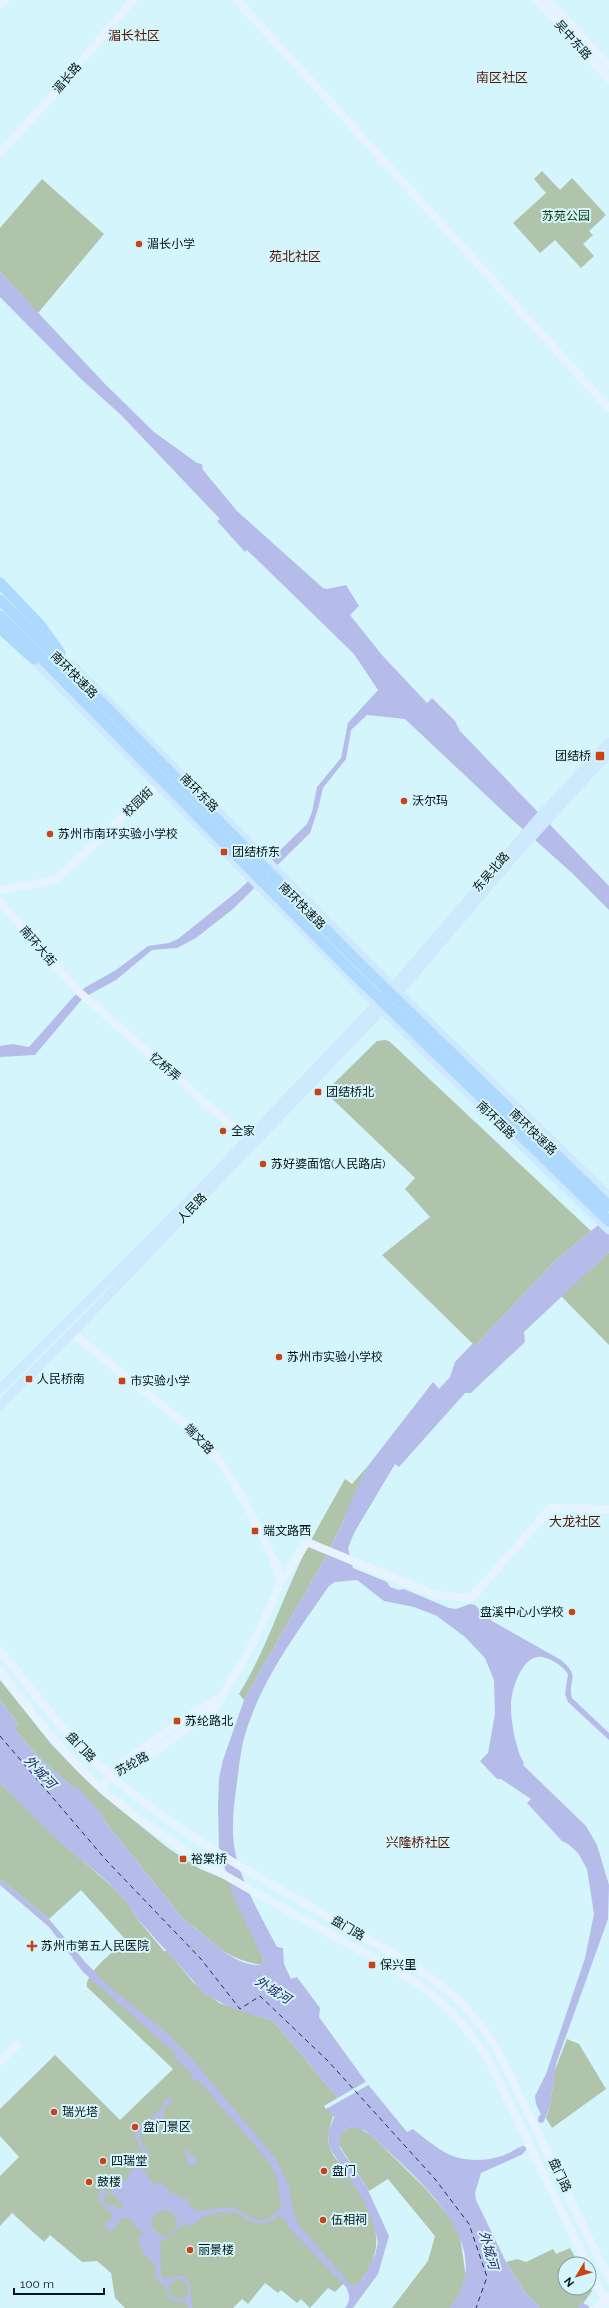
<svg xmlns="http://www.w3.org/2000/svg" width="609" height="2308" font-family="Raleway,'Noto Sans SC',sans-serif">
	<rect width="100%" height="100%" fill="#d3f5fb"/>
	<path fill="#afc4ab" d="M542,171L560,190L572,178L606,215L589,231L593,235L583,244L594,256L581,268L555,240L540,253L513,223L546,193L534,179Z
		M42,179L104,234L38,313L0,272V228Z
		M385,1040L389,1041L591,1231L554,1262L475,1346L382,1255L430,1217L405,1189L415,1178L325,1092L377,1041Z
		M609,1252V1345L561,1296Z
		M367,1467L342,1524L319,1569L244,1700L239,1694C262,1657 276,1616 294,1576C308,1543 327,1511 345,1479L352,1484Z
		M0,1680L52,1745L101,1794L168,1848L200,1869L229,1881L264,1961L263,1964C258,1965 253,1963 248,1962C217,1953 209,1936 184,1920L102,1818L103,1816L77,1788L75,1789C53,1770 30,1752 14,1727L18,1724L0,1700Z
		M0,1783L61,1842L116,1890L130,1906L134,1915L164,1951H167L193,1982L219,2003L273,2021L338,2098C335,2111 326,2133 329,2145C331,2155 341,2164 347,2173C372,2210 392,2243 359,2283L355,2286L343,2284L335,2292L328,2288L310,2308L301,2299L297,2303L281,2290L278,2293L265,2283L248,2304L242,2299L233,2308H125L115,2298L111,2273L97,2261L82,2262L50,2235L44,2242L12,2213L0,2226V2176L19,2157L0,2136V2109L55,2055L120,2120L173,2069L87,1987C84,1974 116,1949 126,1940L81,1890L49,1919L0,1879Z
		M567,2039L579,2044L606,2089L552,2128L546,2118L550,2106L555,2070Z
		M357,2127L371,2135L426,2189L454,2222L460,2236L466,2278L460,2296L450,2308H392L428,2261L435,2236L388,2179L369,2191L339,2145C337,2133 346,2126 357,2127Z
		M570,2248L579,2264H565V2288H589V2285L592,2291L580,2308H540L524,2291L506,2262L517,2259L526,2262L553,2249L556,2254Z"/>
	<path fill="#b6bce9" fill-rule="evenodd" d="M0,272L104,383L154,432L197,463L202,464L203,470L237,511L323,588L327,589L346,585L359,606L350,615L382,655L427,703L432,698L455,721L460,731L609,886V910L572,873L507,815L405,719L367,715L351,730L346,759L323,788L318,809L310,833L233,909L196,938L177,948L152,950L116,980L83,998L35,1055L0,1057V1046L13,1044L29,1047L75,995L86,987L116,970L148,946L169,943L178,939L239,890L307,824L312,812L317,787L341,758L348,723L378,690L354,654L247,550L245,552L217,521L220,519L121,415L80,378L0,297Z
		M609,1216V1252L524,1332L525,1342L475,1389L471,1393H465L399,1467L395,1464L354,1533L348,1548L353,1568L387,1582L390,1587L399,1590L404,1589L449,1608L456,1609L470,1604L475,1605L492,1621L561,1660C582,1678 567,1679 572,1698L609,1733V1740L568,1702L565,1694L568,1674C562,1665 552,1659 542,1657C522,1654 511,1690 511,1706C511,1722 515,1743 521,1758L524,1763L523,1765L586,1826L597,1845L609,1885L608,1919L556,2064L550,2106L544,2121L536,2104L535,2096L546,2074L585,1958L594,1914L587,1869L578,1853L568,1844L562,1841L527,1803L531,1799L501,1779H497L480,1761L488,1753L495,1714L494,1680L485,1658L465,1637L437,1616L414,1607L384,1601L357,1580L335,1582L329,1586C296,1634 258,1684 243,1742C240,1757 238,1774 236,1790C233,1811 231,1835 236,1856C244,1888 262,1918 277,1947L283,1948L284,1964L291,1979L297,1977L320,2008L319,2017L366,2082L407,2132L413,2129C423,2137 434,2146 446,2153C467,2164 499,2162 519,2147L523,2154L481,2173L475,2193L476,2200L506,2262L524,2291L540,2308H450C502,2243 413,2176 371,2135L364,2130L363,2131C349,2121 337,2133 340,2148L367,2188L389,2236L378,2274L353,2308H345C351,2300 350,2296 346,2287L291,2230L283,2217L279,2216L267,2223L262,2224L252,2222L235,2212H223L203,2216L191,2227L186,2223L160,2243L161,2276L165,2279C175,2277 180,2272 189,2281L192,2305V2308H188L186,2302H175L170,2299L165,2287L155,2276L156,2266L143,2252L138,2239L143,2233L134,2225L129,2217L121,2219L111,2232L105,2227L107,2222L113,2216L100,2202L98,2197L102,2188L109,2193L131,2175L129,2173L142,2162L144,2155L135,2137L137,2128L152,2118L166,2102L168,2103L164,2109L162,2121L152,2125L140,2134C138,2149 158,2151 143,2169L154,2185L162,2183L174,2195L175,2193L183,2199L188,2197V2205L197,2211L233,2207L251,2218L265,2221L281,2208L277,2177L269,2162L196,2077L173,2057L176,2054L83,1972L49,1927L0,1885V1879L49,1919L86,1963L115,1992L165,2031L198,2066L274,2157L288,2183L294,2216L298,2224L350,2284L355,2286L363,2278L375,2255L378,2242L374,2226L362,2197L329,2147L328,2133L334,2117L325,2105L338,2098L273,2021L229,2007L205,1994L134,1915C124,1890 82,1862 61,1843C40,1824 20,1803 0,1783V1700L18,1724L14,1727C30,1752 53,1770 75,1789L77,1787L104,1816L102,1818L184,1920C204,1932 236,1971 263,1964L264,1961L233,1895L219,1849L218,1807L219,1778L223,1760L244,1700L319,1569L342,1524L353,1497L367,1467L433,1382L439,1389L450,1377L455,1362L473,1343L475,1346L554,1262ZM111,2193L114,2196L116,2194L117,2196L116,2198L122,2203L120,2210L114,2205L108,2206L102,2200L105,2197L104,2195ZM160,2210L169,2211L177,2219V2227L167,2236L159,2235L152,2227V2218ZM175,2279L183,2280L188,2286V2294L182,2299L174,2298L168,2292L169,2285Z
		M187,2148L189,2154L196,2158L197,2164L186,2166L188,2160L184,2151Z"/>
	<path fill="#d3f5fb" d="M367,2081L370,2084L326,2109L324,2106Z"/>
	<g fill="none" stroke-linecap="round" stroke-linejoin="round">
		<path stroke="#b6bce9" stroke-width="6" d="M194,2078L196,2077
			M167,2102L169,2101
			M541,2120L542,2117
			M521,2151L523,2149
			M582,2306L586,2308"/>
		<path stroke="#27275d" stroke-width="1" stroke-dasharray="5 4" stroke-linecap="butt" d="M0,1736L106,1860L201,1959L240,2009L260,1996L328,2061L435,2179L469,2224L487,2277L476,2308"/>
		<path stroke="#e7f4ff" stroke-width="8" d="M237,0L609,408
			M537,0L609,79
			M548,0L609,66
			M0,4L5,0
			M0,153L53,95L133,0
			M0,890L56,880L161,781
			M0,902L77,990L251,1143
			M72,1333L181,1421L206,1445L223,1466L245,1502L275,1562L281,1582
			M0,1650C26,1683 52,1717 81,1748C110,1778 145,1804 180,1828C232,1864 291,1895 346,1927C409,1963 462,1987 499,2053L609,2279
			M0,1671C31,1712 62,1754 101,1788C192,1868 307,1917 410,1979C443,2000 469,2028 489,2061L587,2264
			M111,1776L146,1757L214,1710L257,1636L281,1582L307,1542L435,1595L471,1598L551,1508L609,1509
			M101,1788L122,1763L196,1711L222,1697
			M0,2062L17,2045
			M589,2268L605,2300L609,2305
			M597,2308L609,2296"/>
		<path stroke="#cee8fe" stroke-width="9" d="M29,655L382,1010L609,1230
			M72,665L393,987L609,1196
			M0,1389L201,1188L393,987L541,815L609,742
			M0,1405L72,1333L399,992L512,859L609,753"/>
		<path stroke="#aed9fe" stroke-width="11" d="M0,583L40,625L60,653
			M0,600L358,962L609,1206
			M0,616L350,970L609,1221
			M0,628L34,659"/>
	</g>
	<g fill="#ca4215" stroke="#d3f5fb" stroke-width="1.5">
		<circle cx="139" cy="244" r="4"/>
		<rect x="595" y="751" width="10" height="10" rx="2"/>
		<circle cx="404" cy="801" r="4"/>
		<circle cx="50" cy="834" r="4"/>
		<rect x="220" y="848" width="8" height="8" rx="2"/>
		<rect x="314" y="1088" width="8" height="8" rx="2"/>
		<circle cx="223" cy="1131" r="4"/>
		<circle cx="263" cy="1164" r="4"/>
		<circle cx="279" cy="1357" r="4"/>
		<rect x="25" y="1375" width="8" height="8" rx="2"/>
		<rect x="118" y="1377" width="8" height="8" rx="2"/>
		<rect x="251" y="1527" width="8" height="8" rx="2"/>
		<circle cx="572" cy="1612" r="4"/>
		<rect x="173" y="1717" width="8" height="8" rx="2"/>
		<rect x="179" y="1855" width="8" height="8" rx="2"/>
		<path d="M30 1940h4v4h4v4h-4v4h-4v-4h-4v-4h4z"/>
		<rect x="368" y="1961" width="8" height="8" rx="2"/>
		<circle cx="54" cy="2112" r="4"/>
		<circle cx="135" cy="2127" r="4"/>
		<circle cx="103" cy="2161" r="4"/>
		<circle cx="324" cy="2171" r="4"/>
		<circle cx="89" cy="2182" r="4"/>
		<circle cx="323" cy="2220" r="4"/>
		<circle cx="190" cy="2250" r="4"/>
	</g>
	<g text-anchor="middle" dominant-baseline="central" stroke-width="4" stroke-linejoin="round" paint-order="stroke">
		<g font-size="12" fill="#071315" stroke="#d3f5fb">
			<text transform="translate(573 40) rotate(48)">吴中东路</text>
			<text transform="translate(67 78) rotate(-50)">湄长路</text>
			<text transform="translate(74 675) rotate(45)">南环快速路</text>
			<text transform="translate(199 793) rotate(45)">南环东路</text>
			<text transform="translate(138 802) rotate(-44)">校园街</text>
			<text transform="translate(491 872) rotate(-49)">东吴北路</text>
			<text transform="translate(302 906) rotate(45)">南环快速路</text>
			<text transform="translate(38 946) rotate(49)">南环大街</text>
			<text transform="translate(165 1067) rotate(41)">忆桥弄</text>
			<text transform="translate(496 1120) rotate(44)">南环西路</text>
			<text transform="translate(533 1132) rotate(44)">南环快速路</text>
			<text transform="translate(192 1208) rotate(-46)">人民路</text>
			<text transform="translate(199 1439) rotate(47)">端文路</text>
			<text transform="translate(81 1747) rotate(46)">盘门路</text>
			<text transform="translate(132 1764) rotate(-29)">苏纶路</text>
			<text transform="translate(348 1928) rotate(30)">盘门路</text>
			<text transform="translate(560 2175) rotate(65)">盘门路</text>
		</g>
		<g font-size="12" fill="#14400b" stroke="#d3f5fb">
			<text x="566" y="216">苏苑公园</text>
		</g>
		<g font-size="12" fill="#071315" stroke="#d3f5fb" text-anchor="start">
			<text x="147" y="244">湄长小学</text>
			<text x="591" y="756" text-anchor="end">团结桥</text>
			<text x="412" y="801">沃尔玛</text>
			<text x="58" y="834">苏州市南环实验小学校</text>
			<text x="232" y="852">团结桥东</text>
			<text x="326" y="1092">团结桥北</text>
			<text x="231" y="1131">全家</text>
			<text x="271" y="1164">苏好婆面馆(人民路店)</text>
			<text x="287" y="1357">苏州市实验小学校</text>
			<text x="37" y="1379">人民桥南</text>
			<text x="130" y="1381">市实验小学</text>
			<text x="263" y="1531">端文路西</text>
			<text x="564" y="1612" text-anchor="end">盘溪中心小学校</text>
			<text x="185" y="1721">苏纶路北</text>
			<text x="191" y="1859">裕棠桥</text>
			<text x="41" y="1946">苏州市第五人民医院</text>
			<text x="380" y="1965">保兴里</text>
			<text x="62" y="2112">瑞光塔</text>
			<text x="143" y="2127">盘门景区</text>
			<text x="111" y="2161">四瑞堂</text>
			<text x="332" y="2171">盘门</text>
			<text x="97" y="2182">鼓楼</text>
			<text x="331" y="2220">伍相祠</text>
			<text x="198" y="2250">丽景楼</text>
		</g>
		<g font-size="13" fill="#541300" stroke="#d3f5fb">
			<text x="134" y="35">湄长社区</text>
			<text x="502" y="77">南区社区</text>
			<text x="295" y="256">苑北社区</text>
			<text x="575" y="1521">大龙社区</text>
			<text x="418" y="1842">兴隆桥社区</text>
		</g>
		<g font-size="13" font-style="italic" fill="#27275d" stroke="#d3f5fb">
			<text transform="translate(40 1772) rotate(47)">外城河</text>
			<text transform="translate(273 1990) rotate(32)">外城河</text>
			<text transform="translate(489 2250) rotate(75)">外城河</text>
		</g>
	</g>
	<g transform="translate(577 2276) rotate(232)"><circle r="19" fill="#d3f5fb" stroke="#819b9f"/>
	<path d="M0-3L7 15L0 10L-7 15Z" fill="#ca4215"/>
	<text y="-6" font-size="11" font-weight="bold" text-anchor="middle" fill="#071315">N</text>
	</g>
	<path d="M14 2288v6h90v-6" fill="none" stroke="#071315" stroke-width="2"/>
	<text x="20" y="2288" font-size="12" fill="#071315" stroke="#d3f5fb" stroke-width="3" paint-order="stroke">100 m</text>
</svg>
